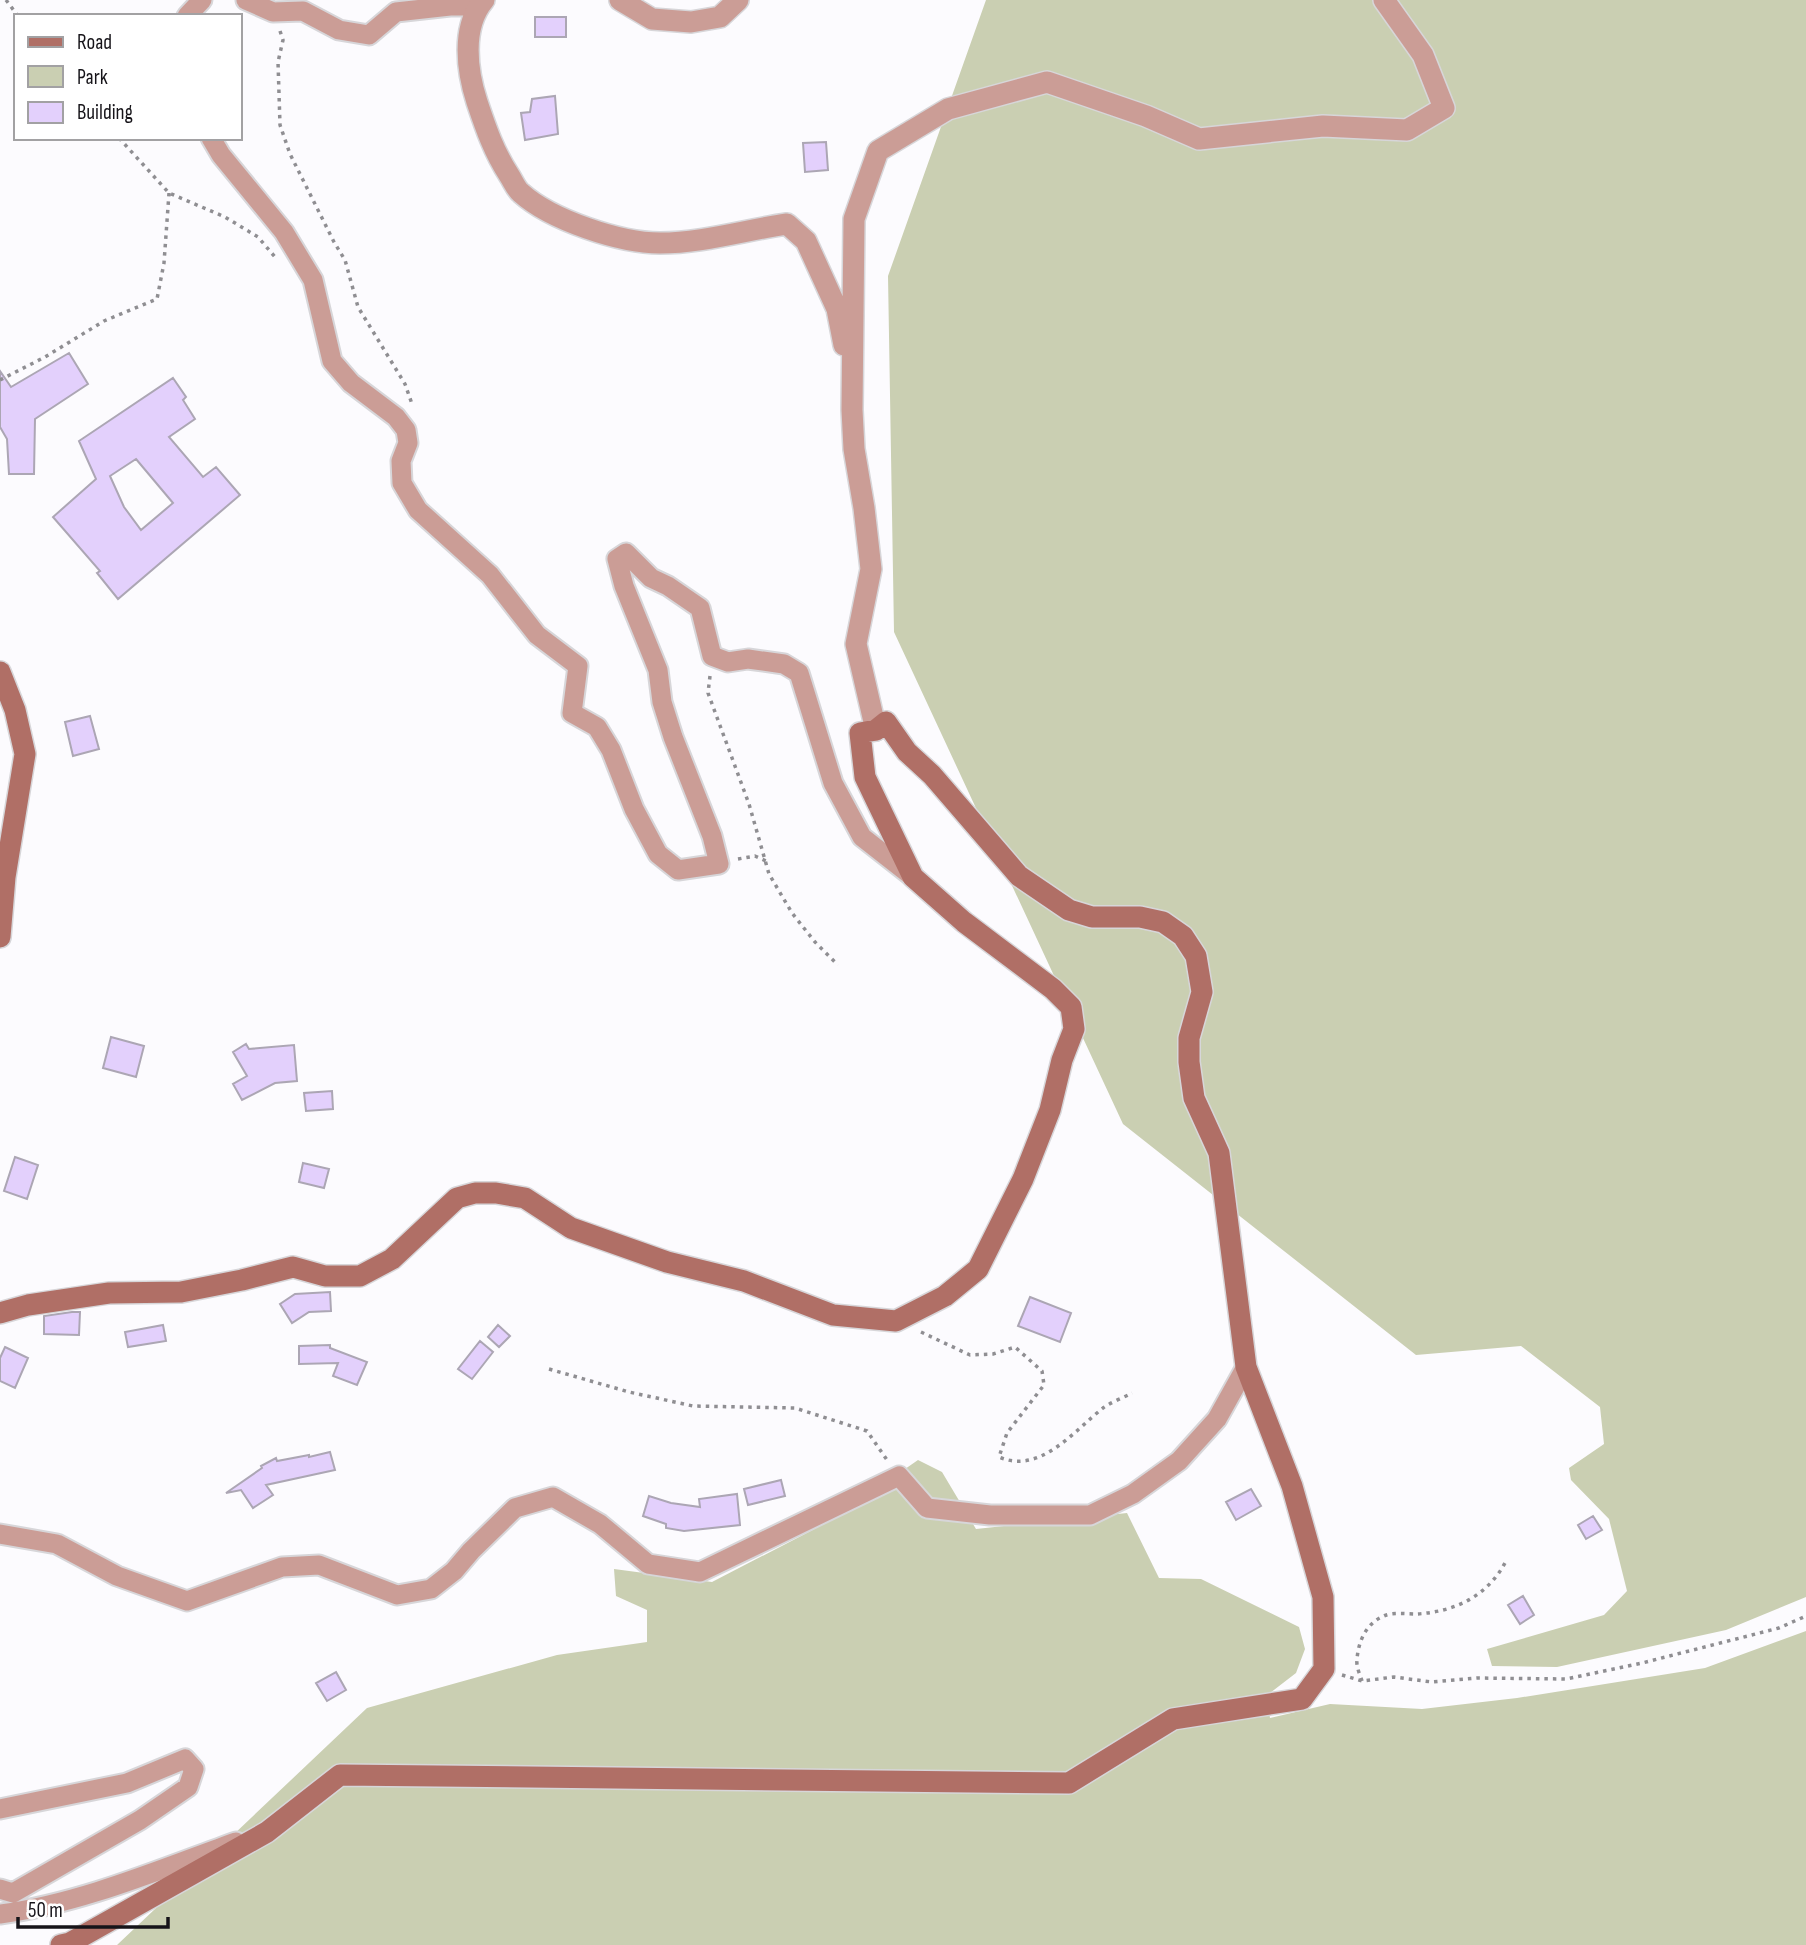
<svg xmlns="http://www.w3.org/2000/svg" width="1806" height="1945" font-family="'Sofia Sans Condensed',sans-serif">
	<rect width="100%" height="100%" fill="#fcfbfe"/>
	<path fill="#cacfb2" d="M986,0H1806V1597L1726,1630L1557,1667L1492,1666L1487,1649L1604,1615L1627,1591L1609,1519L1571,1480L1569,1468L1604,1444L1600,1407L1521,1346L1416,1355L1123,1124L894,632L888,276Z
		M918,1460L942,1472L976,1529L1127,1513L1159,1578L1201,1579L1299,1627L1305,1649L1296,1673L1266,1696L1270,1718L1330,1704L1422,1709L1517,1698L1705,1668L1806,1631V1945H117L367,1708L557,1655L647,1642V1610L616,1596L614,1569L712,1582L830,1521Z"/>
	<path fill="#e3d0fc" stroke="#aca6b4" stroke-width="2" fill-rule="evenodd" d="M535,17H566V37H535Z
		M555,96L558,134L525,140L521,113L530,112L532,99Z
		M826,142L828,170L805,172L803,143Z
		M69,353L88,384L35,419L34,474H9L7,439L0,427V371L11,387Z
		M173,378L186,397L183,400L195,419L169,437L203,477L216,467L240,495L118,599L97,573L100,571L53,517L96,479L79,441ZM136,459L173,503L141,530L124,507L110,476Z
		M90,716L99,749L73,756L65,722Z
		M111,1037L144,1046L136,1077L103,1068Z
		M246,1044L249,1049L294,1045L297,1081L275,1083L242,1100L233,1084L247,1076L233,1052Z
		M332,1091L333,1109L306,1111L304,1093Z
		M15,1157L38,1165L27,1199L4,1191Z
		M303,1163L329,1169L324,1188L299,1182Z
		M330,1292L331,1311L309,1312L292,1323L280,1304L295,1294Z
		M1030,1297L1071,1313L1060,1342L1018,1326Z
		M72,1312H80L79,1335L44,1334V1316Z
		M163,1325L166,1341L128,1347L125,1332Z
		M498,1325L510,1336L499,1347L488,1337Z
		M480,1341L493,1352L472,1379L458,1369Z
		M330,1345V1348L367,1362L357,1385L333,1376L338,1363L299,1364V1346Z
		M5,1347L28,1358L15,1388L0,1381V1358Z
		M330,1452L335,1470L266,1485L273,1495L253,1508L241,1490L226,1493L262,1468L261,1466L276,1458L277,1461L309,1455V1457Z
		M781,1480L785,1496L748,1505L744,1489Z
		M1251,1489L1261,1506L1236,1520L1226,1502Z
		M737,1494L740,1525L684,1531L666,1528V1524L643,1516L649,1496L671,1503L700,1507L699,1499Z
		M1593,1516L1602,1530L1586,1539L1578,1525Z
		M1523,1596L1534,1615L1520,1624L1508,1605Z
		M336,1672L346,1690L327,1701L316,1683Z"/>
	<g fill="none" stroke-linecap="round" stroke-linejoin="round">
		<defs>
			<path id="minor" d="M246,0L273,12L303,11L339,30L369,35L396,12L450,6H479
				M187,16L202,0
				M211,138L221,155L284,232L313,280L332,361L351,383L396,417L406,430L408,443L401,461L402,483L418,510L490,575L537,635L578,666L572,713L597,727L611,750L634,809L658,854L678,870L719,864L712,836L673,737L662,702L658,670L624,586L617,559L626,553L651,578L668,586L700,608L712,656L728,662L748,659L784,664L799,673L833,783L862,837L913,877
				M0,1534L57,1544L117,1576L187,1601L282,1567L319,1565L397,1595L431,1589L454,1571L471,1551L515,1508L553,1497L600,1524L648,1564L700,1572L899,1476L927,1508L990,1515H1090L1133,1494L1179,1461L1217,1419L1246,1367
				M0,1809L127,1783L185,1759L194,1769L188,1787L140,1820L13,1893L0,1889
				M0,1914C79,1904 161,1869 236,1842"/>
			<path id="tertiary" d="M484,0C461,27 467,71 477,102C486,129 494,152 509,175C513,181 516,189 521,193C551,220 620,243 660,243C702,243 745,230 787,224L806,241L837,309L844,345
				M620,0L652,19L691,22L720,17L738,0
				M876,730L856,644L871,569L864,508L854,449L852,410L854,219L878,151L948,109L1047,82L1146,116L1199,139L1323,126L1407,130L1444,108L1423,55L1384,0"/>
			<path id="secondary" d="M0,672L15,710L25,754L5,877L0,937
				M0,1313L28,1305L109,1293L181,1292L242,1280L293,1267L325,1276H360L392,1259L457,1198L475,1193H496L525,1198L571,1228L667,1262L744,1281L833,1315L896,1321L945,1296L978,1269L1023,1179L1050,1110L1062,1060L1074,1029L1071,1007L1053,989L964,922L913,877L865,777L860,733L876,730L886,722L907,752L932,775L1019,876L1069,910L1092,917H1140L1163,922L1183,936L1196,956L1202,992L1189,1038V1062L1194,1098L1219,1153L1246,1367L1292,1486L1323,1597L1324,1669L1302,1699L1173,1719L1069,1783L340,1775L267,1832L70,1943L61,1945"/>
		</defs>
		<use href="#minor" stroke="#d7d6d9" stroke-width="23"/>
		<use href="#tertiary" stroke="#d7d6d9" stroke-width="24"/>
		<use href="#secondary" stroke="#d7d6d9" stroke-width="24"/>
		<path stroke="#8f8e92" stroke-width="3.5" stroke-dasharray="3.5 5" stroke-linecap="butt" d="M6,0L18,16
			M280,31L283,40L278,62L280,125L290,154L334,242L345,260L358,307L405,384L412,404
			M119,138L169,193L225,217L258,237L275,257
			M0,380L45,357L104,321L157,299L164,263L169,193
			M710,676L708,693L749,804L769,874L792,913L815,942L838,965
			M738,859L755,856L766,861
			M921,1332L970,1355L993,1354L1015,1347L1042,1371L1044,1385L1007,1433L999,1457C1040,1475 1074,1431 1103,1408C1111,1402 1123,1398 1132,1393
			M549,1369L629,1392L693,1406L795,1408L867,1431L887,1460
			M1342,1675L1362,1681L1394,1677L1432,1682L1477,1678L1566,1679L1642,1663L1779,1628L1806,1616
			M1362,1681C1360,1675 1356,1666 1357,1660C1358,1642 1366,1623 1384,1616C1392,1612 1407,1614 1416,1614C1455,1612 1488,1596 1506,1561"/>
		<use href="#minor" stroke="#cb9d96" stroke-width="19"/>
		<use href="#tertiary" stroke="#cb9d96" stroke-width="21"/>
		<use href="#secondary" stroke="#b06f66" stroke-width="21"/>
	</g>
	<rect x="14" y="14" width="228" height="126" fill="#ffffff" stroke="#a2a1a3" stroke-width="2"/>
	<rect x="28" y="37" width="35" height="10" fill="#b06f66" stroke="#a2a1a3" stroke-width="2"/>
	<text x="77" y="49" font-size="21" fill="#161419">Road</text>
	<rect x="28" y="66" width="35" height="21" fill="#cacfb2" stroke="#a2a1a3" stroke-width="2"/>
	<text x="77" y="84" font-size="21" fill="#161419">Park</text>
	<rect x="28" y="102" width="35" height="21" fill="#e3d0fc" stroke="#a2a1a3" stroke-width="2"/>
	<text x="77" y="119" font-size="21" fill="#161419">Building</text>
	<path d="M18 1917v10h150v-10" fill="none" stroke="#161419" stroke-width="3.5"/>
	<text x="28" y="1917" font-size="21" fill="#161419" stroke="#ffffff" stroke-width="5" paint-order="stroke">50 m</text>
</svg>
